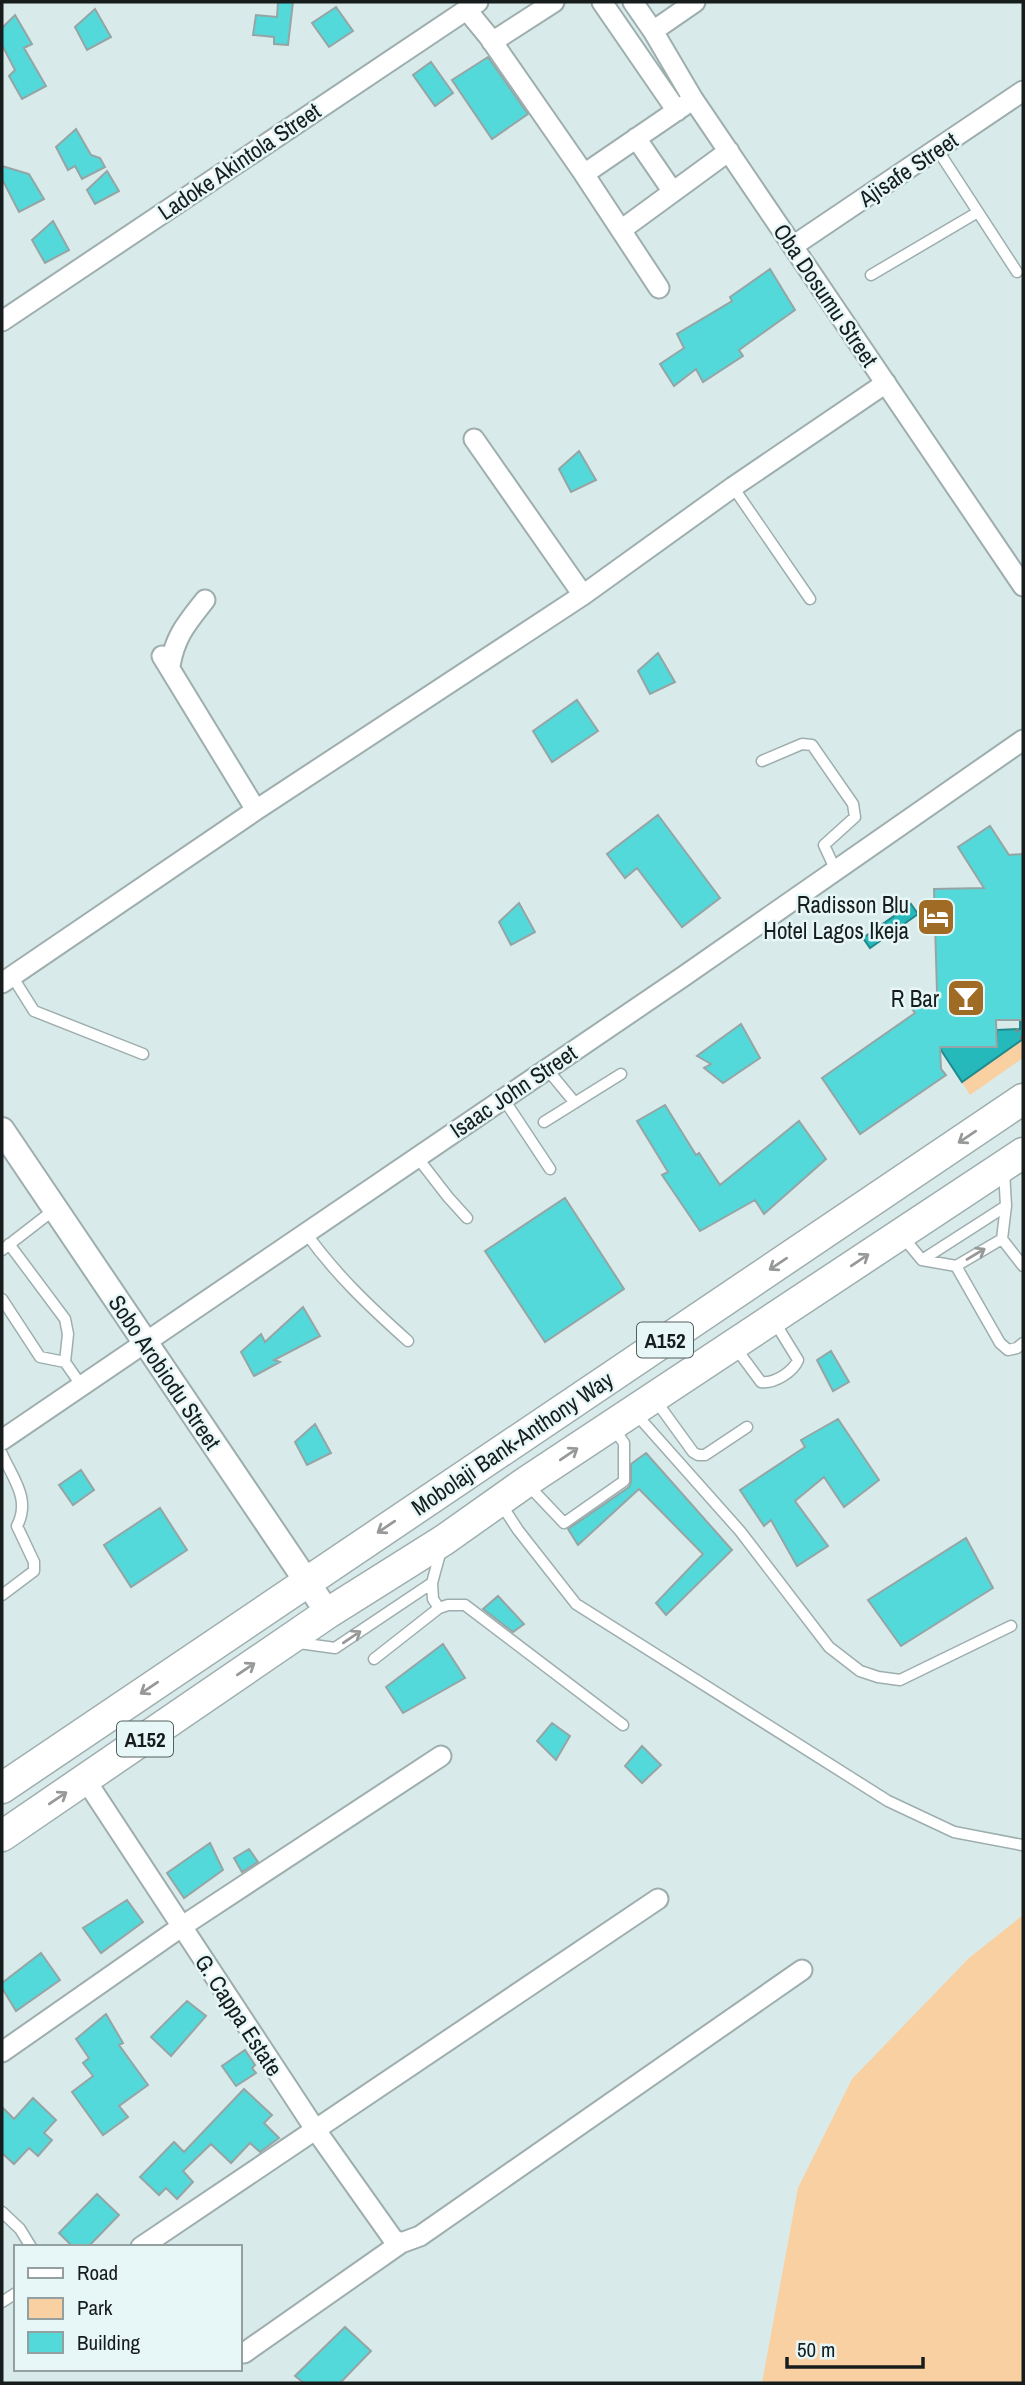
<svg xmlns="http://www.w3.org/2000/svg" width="1025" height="2385" font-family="'Archivo Narrow',sans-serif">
	<rect width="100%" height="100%" fill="#d9eaea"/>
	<path fill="#f9d0a2" d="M1023,1039V1058L970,1095L962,1082Z
		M1023,1915V2383H762L798,2188L852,2079L969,1958Z"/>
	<path fill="#26b9bb" stroke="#228a8c" stroke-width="2" d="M911,904L918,914L870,948L863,938Z
		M1020,1020H1023V1039L962,1082L939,1047H997V1030L1020,1029Z"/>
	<path fill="#53d9da" stroke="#95a5a5" stroke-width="2" d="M278,2H293L288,45L274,44V37L253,35L256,15L277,17Z
		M336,7L353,31L329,47L312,23Z
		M95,9L111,37L87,50L75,27Z
		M15,15L32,44L24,48L46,86L22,99L9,76L15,70L2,45V28Z
		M488,57L528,114L492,139L452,80Z
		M431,62L453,93L435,106L413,75Z
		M76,129L91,155L100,158L105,167L82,179L75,166L68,170L56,147Z
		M2,166L29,174L44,199L19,212L2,179Z
		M107,171L119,191L95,204L87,190Z
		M53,221L69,250L45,263L32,240Z
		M770,269L795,310L739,350L743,356L703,382L696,369L674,386L660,364L684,348L677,334L732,301L730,297Z
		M579,451L596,480L571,492L559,469Z
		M658,653L675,682L650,694L638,671Z
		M577,700L598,731L552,762L533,731Z
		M658,815L720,898L682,927L637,868L625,878L607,854Z
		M990,826L1009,855L1023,854V1020H996L997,1047H940L941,1069L946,1075L860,1134L822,1078L915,1013L912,1009L937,992L934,889L984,888L958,847Z
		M519,903L535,932L511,945L499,922Z
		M741,1024L760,1058L723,1083L704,1068L711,1064L697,1056Z
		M665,1105L696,1155L699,1153L720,1185L799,1121L826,1159L764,1214L755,1200L700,1231L662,1175L668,1172L637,1121Z
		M565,1198L624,1289L545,1342L485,1251Z
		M303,1307L320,1336L274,1360L280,1362L254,1376L241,1352L261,1334L265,1342Z
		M831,1351L849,1382L833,1391L817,1360Z
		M838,1419L879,1480L844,1507L824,1477L795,1501L828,1546L797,1566L771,1520L764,1526L740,1490L805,1447L801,1440Z
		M315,1424L331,1453L307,1465L295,1442Z
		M646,1453L732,1550L666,1615L656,1603L703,1554L639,1489L578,1545L568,1529L629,1487L631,1482V1464Z
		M81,1470L94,1490L73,1505L59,1485Z
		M160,1508L187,1550L131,1587L104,1545Z
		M966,1538L993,1588L901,1646L868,1600Z
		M498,1596L524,1624L513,1632L483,1609Z
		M443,1644L465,1678L403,1713L386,1687Z
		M552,1723L570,1736L556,1760L537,1741Z
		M642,1746L661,1765L642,1783L625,1766Z
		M210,1843L223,1870L184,1898L167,1873Z
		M249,1849L258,1862L242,1872L234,1858Z
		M127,1900L143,1922L101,1953L83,1928Z
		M41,1953L60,1980L16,2011L2,1988V1983Z
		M187,2001L206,2016L171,2056L151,2037Z
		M106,2014L123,2043L119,2045L148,2085L119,2106L128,2117L103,2135L72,2092L93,2076L83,2063L89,2058L76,2039Z
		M245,2050L255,2065L252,2068L256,2073L236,2086L222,2066Z
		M244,2089L272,2115L264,2123L279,2138L260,2152L250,2143L231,2163L211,2144L183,2171L193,2182L177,2199L166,2188L159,2195L140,2177L174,2142L184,2152Z
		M33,2098L56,2120L44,2133L52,2140L38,2156L29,2148L14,2164L2,2153V2107L14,2119Z
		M97,2194L119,2215L88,2247H73L59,2233Z
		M345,2327L371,2351L340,2383H304L295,2376Z"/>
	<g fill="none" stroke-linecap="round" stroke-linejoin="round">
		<defs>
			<path id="service" d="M937,149L1017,272
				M871,275L978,212
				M733,487L810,599
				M762,761L802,744L812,745L853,804L855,817L824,845L836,871
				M12,976L34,1011L143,1054
				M547,1069L575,1103
				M503,1098L550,1169
				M544,1122L621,1074
				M417,1157L448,1197L467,1218
				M306,1233C335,1274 370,1307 408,1341
				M902,1236L922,1260L956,1266L1002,1239L1006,1206L1004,1170
				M1002,1239L1023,1266
				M9,1244L65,1319L68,1334L65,1362L81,1385
				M2,1250L55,1209
				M922,1260L1006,1206
				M956,1266L1000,1343L1008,1350L1017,1348L1023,1343
				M2,1299L40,1357L65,1362
				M735,1347L761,1382C774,1384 793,1372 798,1360L774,1321
				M656,1401L693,1452L698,1455H705L747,1427
				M636,1414L740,1531L829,1647L860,1671L878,1677L900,1680L1011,1626
				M2,1454C13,1479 31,1499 17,1526L34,1562V1571L2,1595
				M528,1485L564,1523L624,1481V1443L614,1429
				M501,1504L518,1530L576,1604L888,1801L954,1832L1022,1845
				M439,1608L448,1605H465L623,1725
				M299,1643L335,1648L432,1583L441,1550
				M374,1659L439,1608L433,1599L432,1583
				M2,2212L20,2229L31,2247
				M2,2302L16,2293"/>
			<path id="minor" d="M602,2L677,111
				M633,2L653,31L693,99L1023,586
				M466,9L489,37L582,171L590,170L685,105
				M653,31L695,2
				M492,42L554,2
				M636,138L673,192
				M582,171L659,288
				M621,230L729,151
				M793,246L1023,91
				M2,321L478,2
				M474,439L583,595
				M162,656L256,810
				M170,666C175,636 187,623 205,600
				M2,983L256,810L583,595L733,487L886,383
				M2,1440L684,976L1023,740
				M85,1779L315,2129L393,2239L401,2243
				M2,2052L181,1927L441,1756
				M141,2247L658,1899
				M244,2353L401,2243L420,2236L802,1970"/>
			<path id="tertiary" d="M2,1130L328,1613"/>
			<path id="primary" d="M2,1788L1023,1099
				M2,1836L328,1613L444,1540L526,1482L1023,1153"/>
		</defs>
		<use href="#service" stroke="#9eaeae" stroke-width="13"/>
		<use href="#minor" stroke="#9eaeae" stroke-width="23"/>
		<use href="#tertiary" stroke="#9eaeae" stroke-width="28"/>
		<use href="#primary" stroke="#9eaeae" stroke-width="33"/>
		<path stroke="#7d8989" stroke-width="3.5" stroke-dasharray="3.5 5" stroke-linecap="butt" d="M1016,1029L1023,1040"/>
		<use href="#service" stroke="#fff" stroke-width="10"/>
		<use href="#minor" stroke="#fff" stroke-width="19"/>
		<use href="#tertiary" stroke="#fff" stroke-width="24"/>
		<use href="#primary" stroke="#fff" stroke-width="30"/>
	</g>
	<defs><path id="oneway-shaft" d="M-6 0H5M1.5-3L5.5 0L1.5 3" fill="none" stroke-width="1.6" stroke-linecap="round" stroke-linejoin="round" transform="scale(1.75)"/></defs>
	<g stroke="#979999">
		<use href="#oneway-shaft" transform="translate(967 1137) rotate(146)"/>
		<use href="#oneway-shaft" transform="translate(976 1254) rotate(-31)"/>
		<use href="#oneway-shaft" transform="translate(860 1260) rotate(-34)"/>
		<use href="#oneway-shaft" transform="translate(778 1264) rotate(146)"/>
		<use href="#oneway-shaft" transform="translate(569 1454) rotate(-34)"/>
		<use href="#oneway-shaft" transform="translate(386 1527) rotate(146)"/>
		<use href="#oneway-shaft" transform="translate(352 1637) rotate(-34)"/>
		<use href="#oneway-shaft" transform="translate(246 1669) rotate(-34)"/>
		<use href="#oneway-shaft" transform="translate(149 1688) rotate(146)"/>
		<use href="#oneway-shaft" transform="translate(58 1798) rotate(-34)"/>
	</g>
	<defs>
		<symbol id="hotel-square" viewBox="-11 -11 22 22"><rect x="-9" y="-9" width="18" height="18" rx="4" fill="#a06b24" stroke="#e7f7f7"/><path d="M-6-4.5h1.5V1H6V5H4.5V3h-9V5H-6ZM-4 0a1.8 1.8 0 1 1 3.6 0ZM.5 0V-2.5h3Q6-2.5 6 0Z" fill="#fff"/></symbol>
		<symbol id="bar-square" viewBox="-11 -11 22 22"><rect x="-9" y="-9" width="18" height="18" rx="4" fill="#a06b24" stroke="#e7f7f7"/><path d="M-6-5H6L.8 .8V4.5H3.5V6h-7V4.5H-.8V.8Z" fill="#fff"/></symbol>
	</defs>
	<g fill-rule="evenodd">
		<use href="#hotel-square" x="914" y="895" width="44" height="44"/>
		<use href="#bar-square" x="944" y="976" width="44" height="44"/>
	</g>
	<g text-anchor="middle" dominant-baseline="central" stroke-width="5" stroke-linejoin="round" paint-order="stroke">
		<g fill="#e7f7f7" stroke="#555e5e" stroke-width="2">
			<rect x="637" y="1322.5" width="56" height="35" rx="5"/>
			<rect x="117" y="1721.5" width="56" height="35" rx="5"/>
		</g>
		<g font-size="21" font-weight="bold" fill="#171d1d">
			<text x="665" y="1340">A152</text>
			<text x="145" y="1739">A152</text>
		</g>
		<g font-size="23" fill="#171d1d" stroke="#e7f7f7">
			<text transform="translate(239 161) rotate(-34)">Ladoke Akintola Street</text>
			<text transform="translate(908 169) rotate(-34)">Ajisafe Street</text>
			<text transform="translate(826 295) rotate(56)">Oba Dosumu Street</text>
			<text transform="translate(513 1091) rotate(-34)">Isaac John Street</text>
			<text transform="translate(165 1372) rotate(56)">Sobo Arobiodu Street</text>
			<text transform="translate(512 1443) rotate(-34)">Mobolaji Bank-Anthony Way</text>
			<text transform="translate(239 2015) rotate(57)">G. Cappa Estate</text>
		</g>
		<g font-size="23" fill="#171d1d" stroke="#e7f7f7" text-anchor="end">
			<text x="909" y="904">Radisson Blu<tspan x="909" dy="26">Hotel Lagos Ikeja</tspan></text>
			<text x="939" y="998">R Bar</text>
		</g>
	</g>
	<rect width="1025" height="2385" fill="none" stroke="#171d1d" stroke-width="7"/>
	<rect x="14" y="2245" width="228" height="126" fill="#e7f7f7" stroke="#94a0a0" stroke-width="2"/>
	<rect x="28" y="2268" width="35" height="10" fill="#ffffff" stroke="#94a0a0" stroke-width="2"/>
	<text x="77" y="2280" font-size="21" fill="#171d1d">Road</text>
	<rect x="28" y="2298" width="35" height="21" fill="#f9d0a2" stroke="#94a0a0" stroke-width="2"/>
	<text x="77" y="2315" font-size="21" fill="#171d1d">Park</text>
	<rect x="28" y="2332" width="35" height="21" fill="#53d9da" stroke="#94a0a0" stroke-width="2"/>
	<text x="77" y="2350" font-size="21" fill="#171d1d">Building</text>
	<path d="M787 2357v10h136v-10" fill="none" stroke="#171d1d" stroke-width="3.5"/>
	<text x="797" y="2357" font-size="21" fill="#171d1d" stroke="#e7f7f7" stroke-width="5" paint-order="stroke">50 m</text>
</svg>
